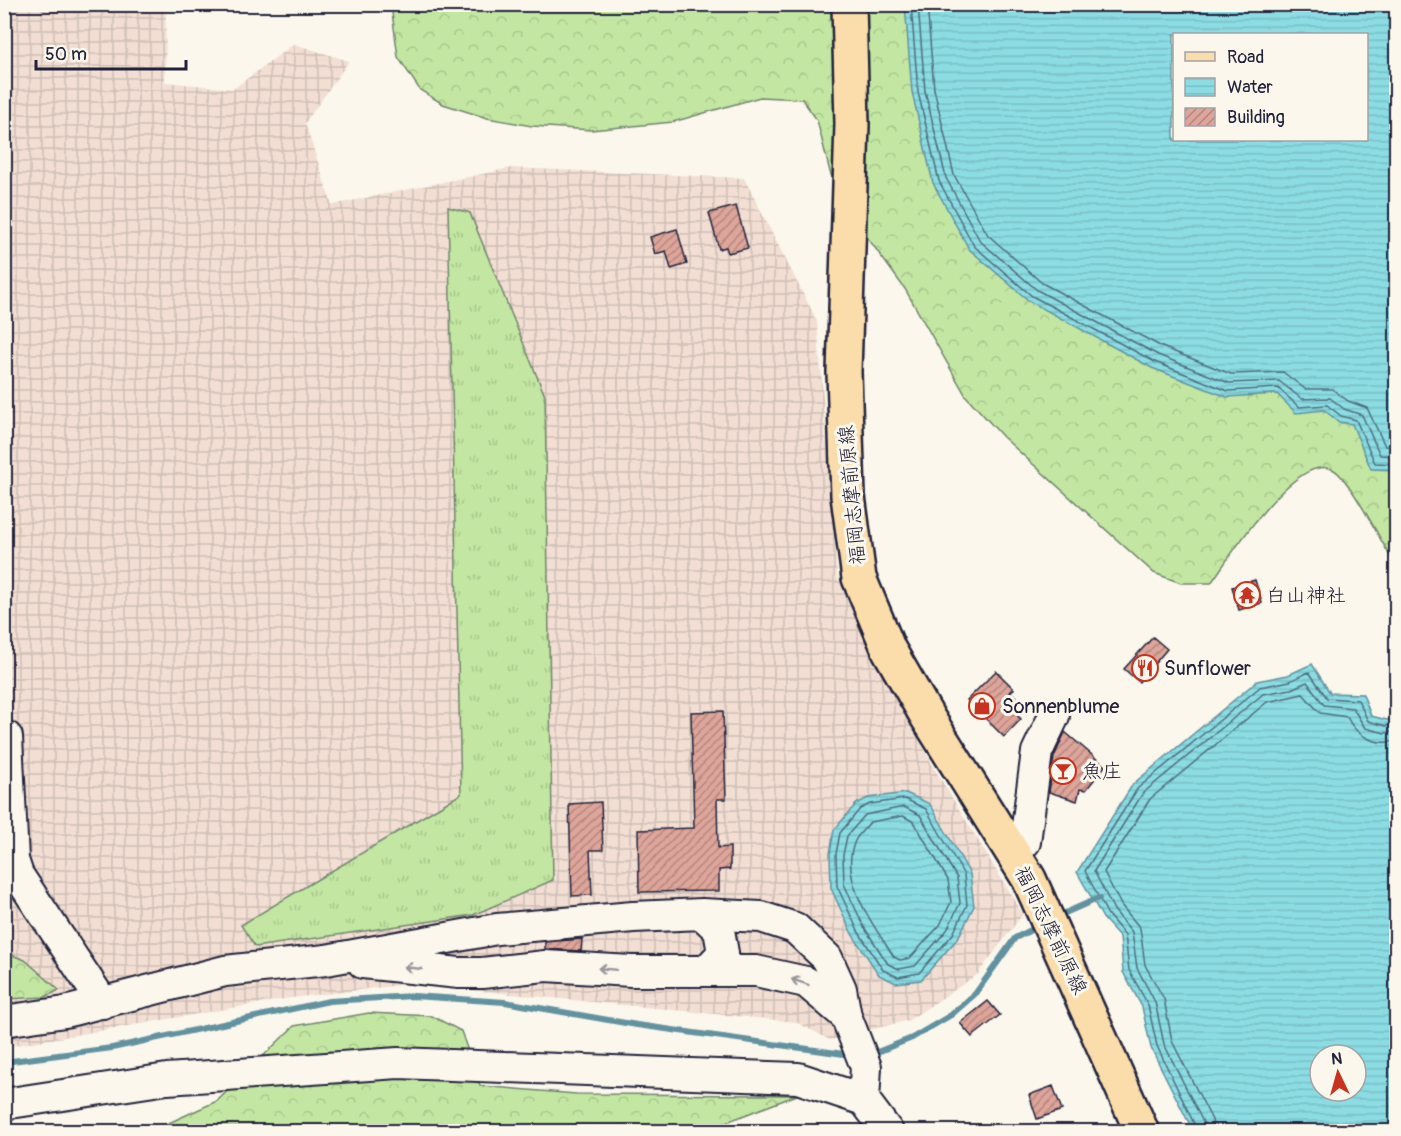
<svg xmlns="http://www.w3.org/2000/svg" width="1401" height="1136" font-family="Pangolin,'Klee One',sans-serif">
	<defs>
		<pattern id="industrial-grid" width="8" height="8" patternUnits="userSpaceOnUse" patternTransform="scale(1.5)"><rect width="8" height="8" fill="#f2ded3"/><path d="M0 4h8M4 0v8" fill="none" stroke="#cfbeb6"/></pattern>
		<pattern id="grass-tufts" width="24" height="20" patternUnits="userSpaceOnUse" patternTransform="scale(1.5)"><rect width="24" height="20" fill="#c3e7a2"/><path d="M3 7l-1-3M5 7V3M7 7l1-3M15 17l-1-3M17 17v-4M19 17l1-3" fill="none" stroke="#a7c68c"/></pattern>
		<pattern id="forest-crowns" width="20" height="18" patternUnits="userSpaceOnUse" patternTransform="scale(1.5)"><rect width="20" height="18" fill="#c3e7a2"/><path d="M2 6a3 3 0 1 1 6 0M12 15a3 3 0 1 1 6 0" fill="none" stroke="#a7c68c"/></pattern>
		<pattern id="water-rules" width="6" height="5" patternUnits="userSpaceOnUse" patternTransform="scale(1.5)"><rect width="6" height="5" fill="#8cdde3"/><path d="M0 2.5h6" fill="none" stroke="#78bdc4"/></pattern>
		<pattern id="building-hatch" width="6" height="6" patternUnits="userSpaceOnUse" patternTransform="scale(1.5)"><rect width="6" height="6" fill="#dea59a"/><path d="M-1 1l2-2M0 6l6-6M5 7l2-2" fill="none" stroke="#b4867f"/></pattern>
	</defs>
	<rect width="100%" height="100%" fill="#fbf7ec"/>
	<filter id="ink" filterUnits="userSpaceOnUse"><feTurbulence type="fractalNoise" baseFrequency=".0167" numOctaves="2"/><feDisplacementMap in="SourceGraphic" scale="12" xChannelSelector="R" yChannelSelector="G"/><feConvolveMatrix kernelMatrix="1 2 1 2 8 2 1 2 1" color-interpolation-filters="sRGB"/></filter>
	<g filter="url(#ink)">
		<path fill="url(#industrial-grid)" d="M4,5H166L165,82L233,89L294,44L349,61L305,123L332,205L511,168L744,178L817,321L837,576L934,768L1023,914L977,975L909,1020L830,1040L796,1022L410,984L291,998L5,1047Z"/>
		<path fill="url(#grass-tufts)" stroke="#72846e" stroke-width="1.5" d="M448,207L470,213L545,396L553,880L473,915L255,947L241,925L461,794Z"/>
		<path fill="url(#forest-crowns)" stroke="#72846e" stroke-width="1.5" d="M391,5H1010L1396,325V567C1385,548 1350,479 1334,470C1296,450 1230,557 1211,583H1181L1154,573L1003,437L966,396L905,289L843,204L830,172L817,120L802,99L760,97L673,122L591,130L532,126L487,118L443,104L420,90L398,57Z
			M4,952L25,960L59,990L45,997L5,999Z
			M369,1013L432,1016L461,1031L480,1086L576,1094L797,1095L703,1131L149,1132L217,1101L294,1026Z"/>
		<path fill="url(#water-rules)" stroke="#6292a0" stroke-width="1.5" fill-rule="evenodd" d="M905,5H1396V470L1371,469L1352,424L1339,422L1324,410L1296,413L1277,394L1227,397L1152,368L1029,301L969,249L933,183L912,92ZM1174,34H1366V140H1174Z
			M1312,664L1330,693L1363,694L1371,716L1387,720L1396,717V1131H1193L1151,1048L1142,1007L1123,972L1120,937L1103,918L1077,872L1133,784L1257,681L1288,675ZM1320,1055H1356V1091H1320Z
			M906,793L930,804L970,874L974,906L958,938L921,980L896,983L879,975L852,934L831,888L830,854L834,830L856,804L868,798Z"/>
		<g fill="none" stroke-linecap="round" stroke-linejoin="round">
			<path stroke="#4c6d7e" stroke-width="1.5" d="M911,4L918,92L939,181L974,246L1032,296L1155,362L1228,391L1278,388L1299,407L1327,405L1341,416L1356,420L1375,463L1396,464
				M918,4L925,91L946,178L980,241L1037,290L1158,355L1229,383L1279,381L1302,399L1330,398L1344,409L1362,415L1380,455L1396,456
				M927,4L934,89L954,175L988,235L1042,283L1162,347L1231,374L1283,372L1305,389H1332L1348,401L1367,408L1385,446L1396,447
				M905,799L926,809L964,875L967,905L953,934L919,973L898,977L883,970L858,931L837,886L836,854L840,833L860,809L870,804Z
				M904,807L920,815L957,878L960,903L947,930L915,966L899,969L888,964L864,927L844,884L843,855L847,836L865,815Z
				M903,816L914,822L948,880L951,902L940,925L910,958L900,960L894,957C874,926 838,880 855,841C858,834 866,828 870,822Z
				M1198,1132L1157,1046L1148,1005L1129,970L1125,935L1108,915L1085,871L1138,788L1260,687L1290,681L1309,672L1327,698L1358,700L1368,721L1386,726L1396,724
				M1205,1132L1204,1124L1164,1044L1155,1002L1137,968L1132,932L1114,910L1094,871L1143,793L1263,694L1291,689L1307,682L1324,705L1353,708L1365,728L1385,733L1396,731
				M1214,1132L1212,1120L1172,1041L1164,999L1145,965L1140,928L1121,905L1104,872L1150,799L1267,702L1303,694L1320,713L1347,717C1356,736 1375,746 1396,741"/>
			<path stroke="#6292a0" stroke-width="6" d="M1056,917L1099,898
				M870,1055L912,1038L951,1015L975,994L1015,938L1039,926
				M4,1062L112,1048L329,1001L413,996L505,1002L637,1025L851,1055"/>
		</g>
		<path fill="url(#building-hatch)" stroke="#22223b" stroke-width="1.5" d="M736,206L748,248L728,253L726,247L719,249L709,213Z
			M677,229L687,264L671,269L666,251L655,254L650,237Z
			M1255,580L1262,603L1239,610L1232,587Z
			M1153,637L1167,649L1139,682L1124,669Z
			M996,671L1014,689L1010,692L1026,705L1017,715L1021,719L1004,737L967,700Z
			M723,711L726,799H717L718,848L730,847V869L719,870V891L639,892L638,830L694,828L691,712Z
			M1065,732L1105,766L1086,790L1080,789L1077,801L1049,792L1054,757Z
			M601,802L603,850H590L592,895L572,896L569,804Z
			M582,939L581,951L545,949V942Z
			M988,1001L1000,1015L972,1037L960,1023Z
			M1053,1086L1062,1110L1037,1119L1029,1095Z"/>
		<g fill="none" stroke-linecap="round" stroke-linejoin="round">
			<defs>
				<path id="minor" d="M7,737L13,860L18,875L103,1003
					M1012,850L1025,842L1037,752L1054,716
					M702,914L719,930L723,953L706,971
					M363,963L459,973H482L545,966L631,971H756L806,982L846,1016
					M4,1021L65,1012L225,971L326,960L497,929L633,917L702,914L761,917L795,928L827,958L841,989L846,1016L866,1067L864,1100
					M4,1104L167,1079L398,1063L798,1078L864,1100L888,1132"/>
				<path id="major" d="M849,4L852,124L844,372L848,496L859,578L889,650L928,718L1029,879L1142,1132"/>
			</defs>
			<use href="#minor" stroke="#22223b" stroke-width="34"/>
			<use href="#major" stroke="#22223b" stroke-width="38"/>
			<use href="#minor" stroke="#fbf7ec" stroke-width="30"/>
			<use href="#major" stroke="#fbddab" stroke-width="33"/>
		</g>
		<defs><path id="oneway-shaft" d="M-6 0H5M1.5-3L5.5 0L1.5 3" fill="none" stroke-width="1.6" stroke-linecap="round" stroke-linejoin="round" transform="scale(1.5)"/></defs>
		<g stroke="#99979c">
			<use href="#oneway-shaft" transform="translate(413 968) rotate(-174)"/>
			<use href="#oneway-shaft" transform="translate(607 969) rotate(-175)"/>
			<use href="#oneway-shaft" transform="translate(800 982) rotate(-161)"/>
		</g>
	</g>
	<defs>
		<symbol id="temple-ring" viewBox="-11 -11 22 22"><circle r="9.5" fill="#fbf7ec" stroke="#c8321e" stroke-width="1.5"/><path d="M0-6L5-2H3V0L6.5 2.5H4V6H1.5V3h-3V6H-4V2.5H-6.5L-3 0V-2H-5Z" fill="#c8321e"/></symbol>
		<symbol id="restaurant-ring" viewBox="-11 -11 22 22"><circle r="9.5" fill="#fbf7ec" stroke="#c8321e" stroke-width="1.5"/><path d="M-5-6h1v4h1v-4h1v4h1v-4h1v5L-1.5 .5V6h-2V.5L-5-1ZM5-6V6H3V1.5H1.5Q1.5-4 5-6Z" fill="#c8321e"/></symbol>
		<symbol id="shop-ring" viewBox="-11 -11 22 22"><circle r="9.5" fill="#fbf7ec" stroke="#c8321e" stroke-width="1.5"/><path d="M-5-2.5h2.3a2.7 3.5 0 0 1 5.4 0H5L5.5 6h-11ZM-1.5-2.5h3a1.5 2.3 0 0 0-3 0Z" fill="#c8321e"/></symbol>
		<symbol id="bar-ring" viewBox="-11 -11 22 22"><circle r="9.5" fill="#fbf7ec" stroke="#c8321e" stroke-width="1.5"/><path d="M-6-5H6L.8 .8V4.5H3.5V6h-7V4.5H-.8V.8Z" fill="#c8321e"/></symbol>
	</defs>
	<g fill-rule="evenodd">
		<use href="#temple-ring" x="1232" y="580" width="30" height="30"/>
		<use href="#restaurant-ring" x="1130" y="653" width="30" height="30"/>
		<use href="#shop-ring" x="967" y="691" width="30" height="30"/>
		<use href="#bar-ring" x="1048" y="756" width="30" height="30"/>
	</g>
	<g text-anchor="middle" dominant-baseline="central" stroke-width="6" stroke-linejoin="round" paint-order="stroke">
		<g font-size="20" fill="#22223b" stroke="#fbf7ec">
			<text transform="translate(852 495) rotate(-95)">福岡志摩前原線</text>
			<text transform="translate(1051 930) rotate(64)">福岡志摩前原線</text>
		</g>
		<g font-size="20" fill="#22223b" stroke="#fbf7ec" text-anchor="start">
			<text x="1266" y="595">白山神社</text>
			<text x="1164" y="668">Sunflower</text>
			<text x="1002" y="706">Sonnenblume</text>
			<text x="1082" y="771">魚庄</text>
		</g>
	</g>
	<rect width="1401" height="1136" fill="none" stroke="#fbf7ec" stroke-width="24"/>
	<rect x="12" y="12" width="1377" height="1112" fill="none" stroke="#22223b" stroke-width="2" filter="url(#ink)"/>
	<rect x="1173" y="33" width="195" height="108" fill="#fbf7ec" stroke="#a4a2a5" stroke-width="1.5"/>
	<rect x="1185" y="52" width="30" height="9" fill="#fbddab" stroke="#a4a2a5" stroke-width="1.5"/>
	<text x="1227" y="63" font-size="18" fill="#22223b">Road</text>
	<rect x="1185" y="78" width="30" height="18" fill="url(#water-rules)" stroke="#a4a2a5" stroke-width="1.5"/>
	<text x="1227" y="93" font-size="18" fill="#22223b">Water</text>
	<rect x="1185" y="108" width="30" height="18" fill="url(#building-hatch)" stroke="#a4a2a5" stroke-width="1.5"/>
	<text x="1227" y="123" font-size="18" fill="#22223b">Building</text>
	<g transform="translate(1338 1073) rotate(355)"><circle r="28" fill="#fbf7ec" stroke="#a4a2a5" stroke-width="1.5"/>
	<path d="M0-4.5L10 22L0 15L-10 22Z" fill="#c8321e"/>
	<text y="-9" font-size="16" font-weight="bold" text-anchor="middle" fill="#22223b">N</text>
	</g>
	<path d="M36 60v9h150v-9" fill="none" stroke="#22223b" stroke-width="3"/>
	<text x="45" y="60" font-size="18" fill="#22223b" stroke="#fbf7ec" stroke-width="4.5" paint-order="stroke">50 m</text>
</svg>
